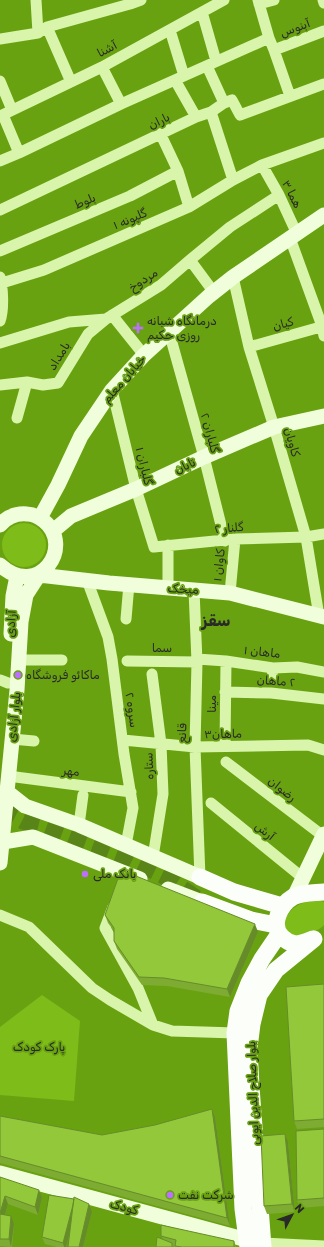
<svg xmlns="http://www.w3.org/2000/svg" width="324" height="1247" font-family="Rubik,Vazirmatn,sans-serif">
	<rect width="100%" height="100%" fill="#69a211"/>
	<path fill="#7ebc19" d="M2 545a22 22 0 1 1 44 0a22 22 0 1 1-44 0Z
		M316,899L324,902V925C318,932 296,941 288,933C286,931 285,927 283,924C290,907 299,903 316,899Z
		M42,995L80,1021L74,1101L0,1095V1027Z"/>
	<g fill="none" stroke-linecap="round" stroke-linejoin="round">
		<path stroke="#598417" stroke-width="17" stroke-dasharray="17 8" stroke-linecap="butt" d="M0,809L23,821L39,825L131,860L164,876L196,898"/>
		<path stroke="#d9f5ab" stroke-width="11" d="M36,0L38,33
			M258,0L269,38L274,50L290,96
			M323,0L324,3
			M259,4L274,0
			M202,12L216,61
			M47,27L71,82
			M170,30L184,76
			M0,39L38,33L47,27L130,4L141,0
			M274,50L324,31
			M207,66L224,103
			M102,67L121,104
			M175,80L196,117
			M0,81L12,110
			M211,112L233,180
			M3,115L19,153
			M0,116L102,67L224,0
			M161,135L178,171L189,207
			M0,161L19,153L121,104L269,38
			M262,165L279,195L297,234
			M0,210L196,117L211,112L224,103L232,100L240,115L324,84
			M290,238L322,326L324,336
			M0,251L130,196L178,171
			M190,260L210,287
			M0,277C3,288 4,310 0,321
			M233,277L249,347L274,427L306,537L319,616
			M2,283L44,270L189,207L233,180L262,165L324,143
			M112,315L144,355
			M169,332L204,457L225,541
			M0,343L69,322L106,319L161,285L190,260L230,227L279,195
			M249,347L324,326
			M0,385L27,382L43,385L58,383L88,334L106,319
			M112,390L136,489L154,547L235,539L306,537L324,534
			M17,418L27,382
			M168,545V588
			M87,580L108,637L112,659L124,754L133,808L126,845
			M194,590L197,662L195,747L200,877
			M230,593L235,539
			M126,619L129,584
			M197,659L226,661L273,668L297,667L324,672
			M19,660H62
			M127,661L197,662
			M152,674L161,744L163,794L153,857
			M0,680L8,683
			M272,680L273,668
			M225,692L271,693L324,699
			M12,739L34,741
			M123,740L195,747L308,745L324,750
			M225,746L226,661
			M226,762L323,836
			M8,776L131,792
			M211,803L303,878
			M79,825L83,795
			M113,907L105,928L138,988L153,1025L172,1031L235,1033
			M0,915L29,927L92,988L110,1000L153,1025
			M263,1243L324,1246"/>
		<path stroke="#f0fedb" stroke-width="15" d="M40,518L58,485L81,436L112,390L144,355L209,296L233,277L324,215
			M0,525C7,517 16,513 27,514C34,514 39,517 44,521C75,546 39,600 0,565
			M53,531L71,516L136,489L204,457L274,427L324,416
			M11,634L13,596L17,576
			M6,791L25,806L79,825L200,877
			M3,842L33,837L140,879
			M0,863L17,690L21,622L26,595L39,575L109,583L230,593L324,617
			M168,889L202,902
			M294,897L324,834
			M0,1173L247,1240"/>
		<path stroke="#fcfff9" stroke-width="17" d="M200,877L234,892L282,906
			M202,902L251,920L276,925
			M313,939C308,941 302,944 295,944C289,943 286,941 282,937C269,925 281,904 293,897C302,892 314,893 324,892
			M248,1247L243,1209L235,1033L238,1011L249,983L262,959L279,934
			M263,1247L251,1087L249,1048L252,1024L259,995L276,970L314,939"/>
	</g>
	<path fill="#7eac32" d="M105,915L258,932L230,997L167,986L142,985L117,949L114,941V931L108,923Z
		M324,984V1127L297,1129L294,1121Z
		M212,1109L215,1117L230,1226L0,1163V1116L102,1135L155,1125Z
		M324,1129V1206L300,1208L297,1200Z
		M288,1142L295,1212L267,1214L264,1206Z
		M0,1177L42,1198L38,1215L8,1204L5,1215L14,1224L12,1247L0,1246Z
		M92,1212L83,1247H68L70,1232L66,1247H57L45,1244L42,1237Z
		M161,1236L234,1241L236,1247H175L173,1246V1247H156L163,1239Z"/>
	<path fill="#668c29" d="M255,924L258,932L230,997L227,989Z
		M212,1109L215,1117L230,1226L227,1218Z
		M285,1134L288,1142L295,1212L292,1204Z
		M39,1190L42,1198L38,1215L35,1207Z
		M5,1196L8,1204L3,1222L0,1213Z
		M75,1199L77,1205L66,1247H64L63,1243Z
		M89,1204L92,1212L83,1247H79Z
		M11,1216L14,1224L11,1247L9,1239Z"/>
	<path fill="#92c83a" stroke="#668c29" d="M121,870L255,924L227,989L164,978L139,977L114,941V928L105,915Z
		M324,984V1119L294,1121L286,987Z
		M212,1109L227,1218L0,1156V1116L102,1135L155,1125Z
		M324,1129V1198L297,1200L296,1131Z
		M285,1134L292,1204L264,1206L261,1136Z
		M0,1177L39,1190L35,1207L5,1196L0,1213Z
		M49,1195L74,1199L73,1205L63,1243L42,1237Z
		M74,1197L89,1204L79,1247H68Z
		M0,1214L11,1216L9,1239H0Z
		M161,1225L234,1241V1247H182L175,1246L176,1240L161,1236Z
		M157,1237L172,1243V1247H156Z"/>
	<g fill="#bd6fff" stroke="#69a211" stroke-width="1.5">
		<path d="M136 322h4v4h4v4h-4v4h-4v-4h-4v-4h4z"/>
		<circle cx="18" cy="675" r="4"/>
		<circle cx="85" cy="874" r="4"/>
		<circle cx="170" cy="1195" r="4"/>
	</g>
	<g text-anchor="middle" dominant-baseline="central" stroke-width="3.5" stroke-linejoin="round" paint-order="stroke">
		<g font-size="12" fill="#292929" stroke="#69a211">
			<text transform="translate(295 28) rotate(-20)">آبنوس</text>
			<text transform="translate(107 49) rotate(-28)">آشنا</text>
			<text transform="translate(159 121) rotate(-26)">باران</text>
			<text transform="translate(292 194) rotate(63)">هما ۳</text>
			<text transform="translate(85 201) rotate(-23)">بلوط</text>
			<text transform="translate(130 219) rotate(-23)">گلپونه ۱</text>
			<text transform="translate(143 280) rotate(-33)">مردوخ</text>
			<text transform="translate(283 324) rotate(-16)">کیان</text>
			<text transform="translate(59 356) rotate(-58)">بامداد</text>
			<text transform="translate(124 379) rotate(-49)">خیابان معلم</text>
			<text transform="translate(210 433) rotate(75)">گلباران ۲</text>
			<text transform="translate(292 442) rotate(74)">کاویان</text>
			<text transform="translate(144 466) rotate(76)">گلباران ۱</text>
			<text transform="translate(185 466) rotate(-26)">تابان</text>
			<text transform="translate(229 528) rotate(-5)">گلنار ۲</text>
			<text transform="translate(219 565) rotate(-84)">کاوان ۱</text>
			<text transform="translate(183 589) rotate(4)">میخک</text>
			<text transform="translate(11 624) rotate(-87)">آزادی</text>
			<text x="162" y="648">سما</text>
			<text transform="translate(262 652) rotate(6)">ماهان ۱</text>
			<text transform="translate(276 681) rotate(4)">٢ ماهان</text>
			<text transform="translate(212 704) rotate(-90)">مینا</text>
			<text transform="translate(132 710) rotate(82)">سروه ۲</text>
			<text transform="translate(14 717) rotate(-84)">بلوار آزادی</text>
			<text transform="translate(182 733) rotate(-88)">قانع</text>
			<text transform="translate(223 734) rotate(-1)">ماهان۳</text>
			<text transform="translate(149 766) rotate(-92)">ستاره</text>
			<text transform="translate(71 771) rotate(7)">مهر</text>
			<text transform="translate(282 789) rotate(38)">رضوان</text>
			<text transform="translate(265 831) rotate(39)">آرش</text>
			<text transform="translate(253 1093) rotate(-92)">بلوار صلاح الدین ایوبی</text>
			<text transform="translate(124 1207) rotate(15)">کودک</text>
		</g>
		<g font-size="12" fill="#292929" stroke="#69a211" text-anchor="start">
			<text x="147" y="321">درمانگاه شبانه<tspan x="147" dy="14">روزی حکیم</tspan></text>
			<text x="26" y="675">ماکائو فروشگاه</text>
			<text x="93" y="874">بانک ملی</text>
			<text x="178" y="1195">شرکت نفت</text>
		</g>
		<g font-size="12" fill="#272924" stroke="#69a211">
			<text x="39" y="1047">پارک کودک</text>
		</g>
		<g font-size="16" font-weight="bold" fill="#292929" stroke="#69a211">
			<text x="216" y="620">سقز</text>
		</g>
	</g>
	<g transform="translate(292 1215) rotate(49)" stroke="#69a211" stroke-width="3" paint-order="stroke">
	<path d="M0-3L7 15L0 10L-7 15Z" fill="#292929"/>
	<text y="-6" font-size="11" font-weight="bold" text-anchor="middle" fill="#292929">N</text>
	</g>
</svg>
